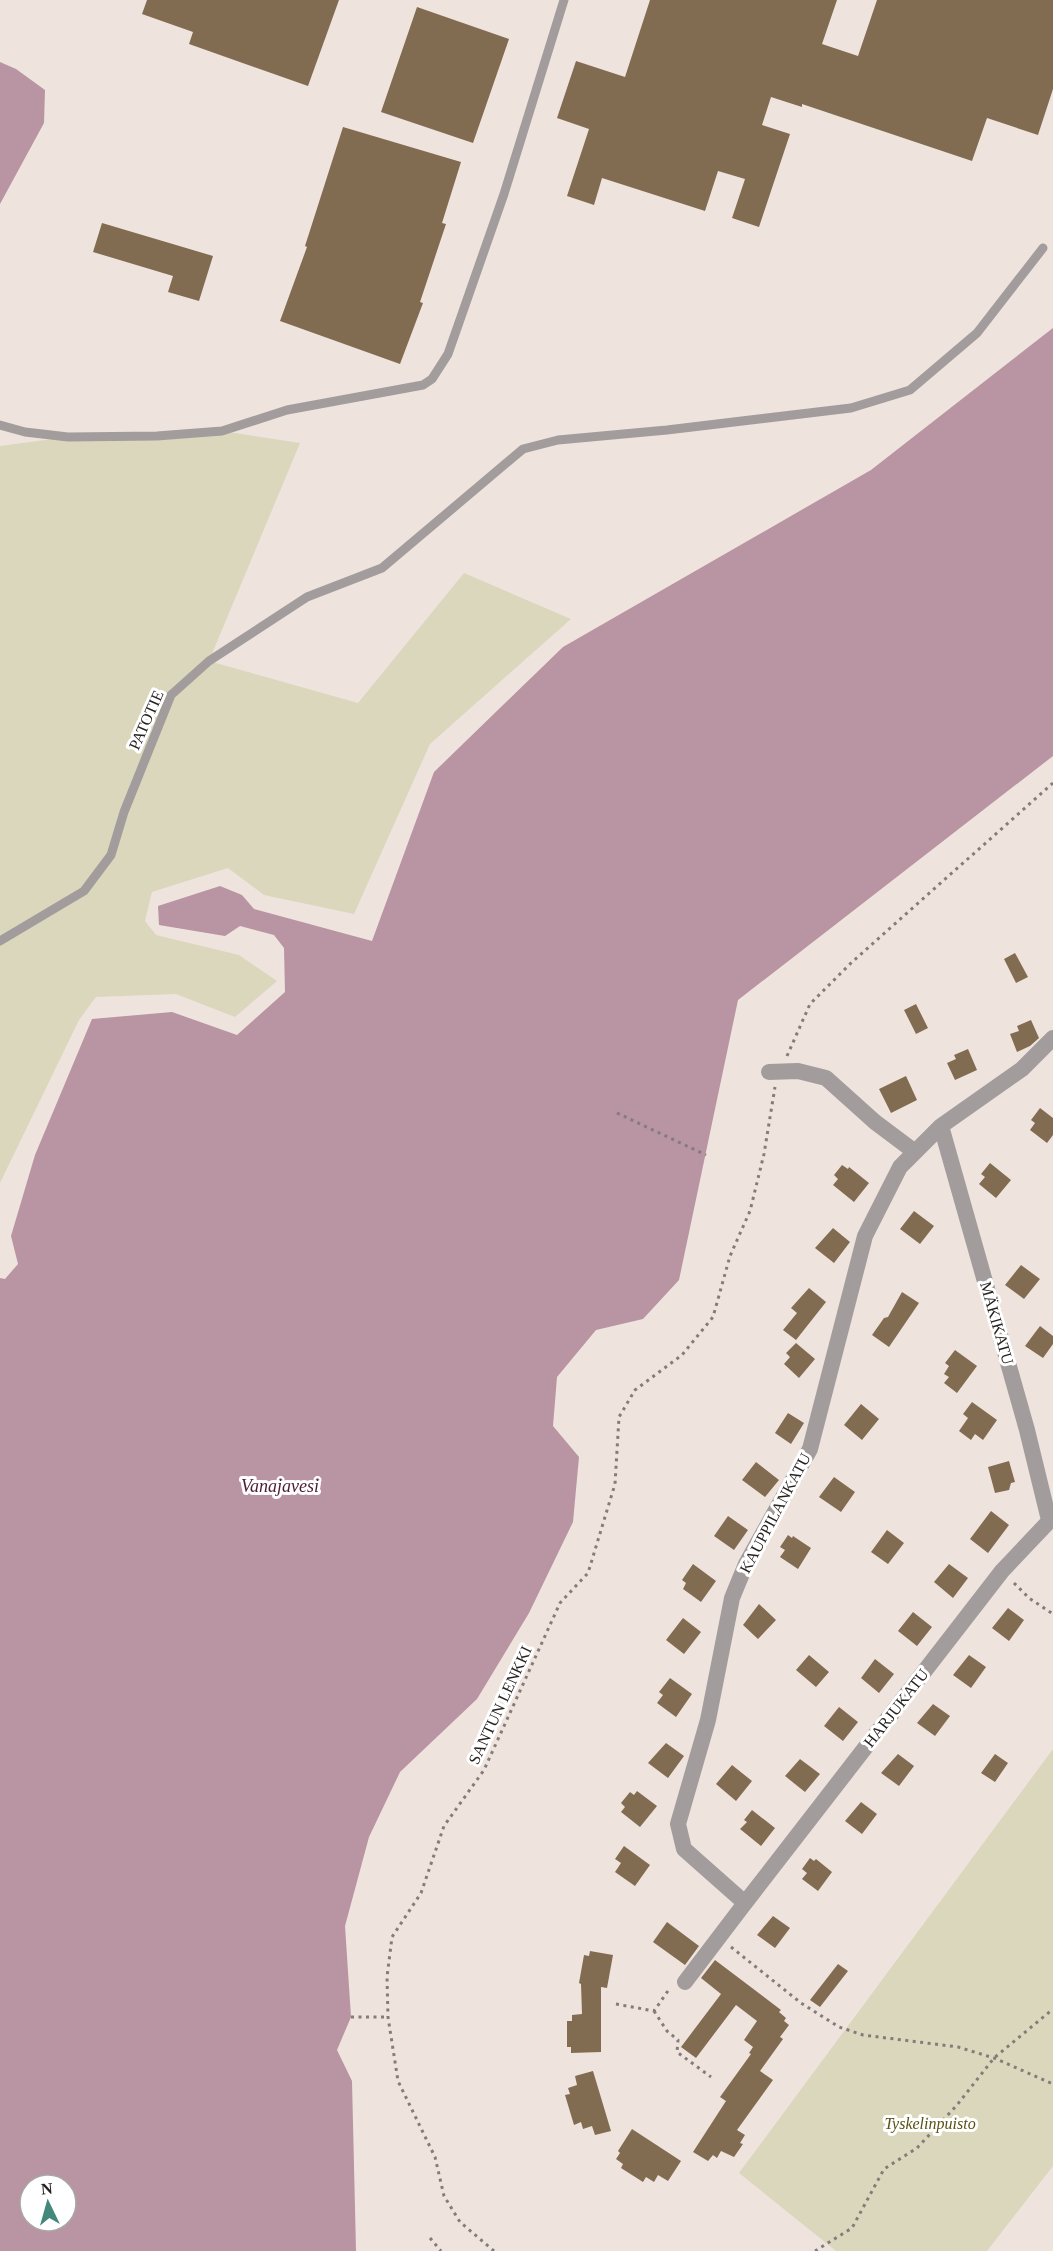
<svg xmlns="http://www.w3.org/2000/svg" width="1053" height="2251" font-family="'Times New Roman',serif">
	<rect width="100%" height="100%" fill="#efe3de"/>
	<path fill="#dbd7bc" d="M222,431L300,443L209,661L358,703L464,573L571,619L430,744L354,914L264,895L228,868L152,892L145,921L156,935L239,955L277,981L235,1017L176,994L96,997L79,1020L0,1183V446L68,437Z
		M1053,1749V2166L987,2251H836L739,2173Z"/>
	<path fill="#b994a2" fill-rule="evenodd" d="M0,62L16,69L45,90L44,123L0,204Z
		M1053,328V756L738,1000L679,1280L643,1319L596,1330L557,1377L553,1426L579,1457L573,1522L529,1613L477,1699L400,1772L369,1837L345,1926L351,2017L337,2050L352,2081L356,2251H0V1278L5,1279L18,1264L11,1236L35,1155L92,1019L172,1012L237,1035L285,992L284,948L274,935L240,926L225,936L159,925L158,906L220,886L242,895L254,909L372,941L434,772L563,647L871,470ZM30,2185H66V2221H30Z"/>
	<path fill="#826c51" d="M147,0H339L308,86L189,44L193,32L142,14Z
		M650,0H837L822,44L858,56L877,0H1053V89L1038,135L987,118L972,161L802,104V107L771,97L762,125L790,134L759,227L732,218L745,179L718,171L705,211L602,178L594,205L567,196L589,129L557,118L576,61L625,77Z
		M417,7L509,39L473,143L381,112Z
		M343,127L461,162L442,223L446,224L420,302L423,303L400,364L280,321L307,247L305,246Z
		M102,223L213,256L199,301L168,292L173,276L93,252Z
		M1015,953L1028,977L1016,983L1004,959Z
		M916,1004L928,1028L916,1034L904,1010Z
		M1031,1020L1039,1038L1030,1046L1017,1052L1010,1034L1019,1031L1017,1026Z
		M968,1049L977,1070L955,1080L947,1063L956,1059L954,1055Z
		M906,1076L917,1100L891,1113L879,1089Z
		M1040,1108L1053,1118V1135L1047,1143L1030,1130L1035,1123L1031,1120Z
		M990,1163L1011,1180L996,1198L979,1184L985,1177L981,1174Z
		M842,1165L848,1169L849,1167L869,1183L854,1202L833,1185L838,1179L834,1175Z
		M914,1211L934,1226L920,1244L900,1229Z
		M833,1228L850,1242L834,1263L815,1248Z
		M1021,1265L1040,1279L1024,1299L1005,1285Z
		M809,1288L826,1302L796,1340L783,1330L797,1313L791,1308Z
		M902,1292L919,1303L889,1347L872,1335L884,1318L888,1317Z
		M1040,1326L1053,1336V1344L1043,1358L1025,1346Z
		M796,1343L815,1359L799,1378L784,1364L790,1357L786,1353Z
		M955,1350L977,1366L957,1393L944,1383L949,1377L944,1374L949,1366L945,1363Z
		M972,1402L997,1420L983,1440L975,1434L971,1440L959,1431L968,1418L963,1414Z
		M861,1404L879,1419L862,1440L844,1425Z
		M788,1413L804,1423L791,1444L775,1433Z
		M1009,1461L1015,1482L1011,1483L1009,1490L995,1493L988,1467Z
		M756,1462L779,1480L765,1497L742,1480Z
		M834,1477L855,1492L841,1512L819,1497Z
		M991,1511L1009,1525L988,1553L970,1539Z
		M728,1516L748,1530L734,1550L714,1536Z
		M887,1530L904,1543L888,1564L871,1552Z
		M788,1535L792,1538L793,1536L811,1548L798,1569L780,1557L785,1550L780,1547Z
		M693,1564L716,1581L701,1602L683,1589L686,1583L682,1580Z
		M949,1564L968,1578L953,1598L934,1582Z
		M759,1604L776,1620L758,1639L743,1625Z
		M1008,1608L1024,1620L1009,1641L992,1628Z
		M913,1612L932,1627L917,1646L898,1631Z
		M683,1618L701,1632L684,1654L666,1640Z
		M809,1655L829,1672L816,1687L796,1670Z
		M969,1655L986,1667L971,1688L953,1675Z
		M875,1659L894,1674L879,1693L861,1678Z
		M670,1678L692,1694L676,1717L657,1703L663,1695L659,1692Z
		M933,1704L950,1716L935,1736L917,1723Z
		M839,1707L858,1722L843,1741L824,1726Z
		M666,1743L684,1756L668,1778L648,1763Z
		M898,1754L914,1766L899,1786L881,1773Z
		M995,1754L1008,1763L995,1782L981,1773Z
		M800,1759L820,1774L805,1792L785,1776Z
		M732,1765L752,1781L736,1801L716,1784Z
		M637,1791L657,1806L640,1827L621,1812L625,1807L621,1803L630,1792L634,1795Z
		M861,1802L877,1814L862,1834L845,1821Z
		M752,1810L775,1828L761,1846L740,1829L747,1822L744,1820Z
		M624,1846L650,1865L635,1886L615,1872L621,1863L615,1859Z
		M810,1858L814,1861L816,1859L832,1872L818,1891L802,1879L807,1873L802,1869Z
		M773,1916L790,1928L775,1948L757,1935Z
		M667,1922L699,1946L685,1965L653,1942Z
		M590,1951L613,1955L607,1988L601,1987V2052L571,2053V2047H567V2021H572V2015L582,2014L581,1984L579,1983L584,1955L589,1956Z
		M715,1960L781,2010L779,2012L786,2018L784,2021L789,2025L780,2037L783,2039L760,2071L773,2080L737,2130L745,2135L740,2143L743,2144L734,2157L721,2151L717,2158L713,2155L708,2161L693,2152L726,2101L720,2097L751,2054L749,2053L753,2047L744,2040L757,2021L736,2005L696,2058L681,2047L721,1994L701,1978Z
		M838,1964L848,1971L820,2007L810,2000Z
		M593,2071L611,2131L595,2135L592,2126L583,2129L581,2122L574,2125L565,2095L570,2094L568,2088L577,2085L575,2076Z
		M632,2129L681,2161L668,2181L658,2175L654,2182L646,2177L643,2182L621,2168L623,2164L616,2159L620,2153L618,2151Z"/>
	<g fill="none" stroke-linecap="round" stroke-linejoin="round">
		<path stroke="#847c79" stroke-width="3" stroke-dasharray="3 4.5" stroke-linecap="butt" d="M787,1056L810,1004L852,962L1053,783
			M617,1113L706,1155
			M1014,1583L1029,1598L1053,1614
			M731,1947L801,2003L839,2027L863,2035L958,2047L994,2058L1053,2084
			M616,2004L654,2011L670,1988
			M654,2011L667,2031L678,2040L677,2052L711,2077
			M351,2017H388
			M430,2238L441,2251
			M494,2251L460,2222L444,2196L435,2157L398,2081L388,2017L387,1977L392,1937L421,1893L444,1826L484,1770L560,1603L588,1573L615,1484L619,1417L635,1390L682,1355L713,1317L730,1256L750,1211L764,1154L775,1087
			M815,2251L852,2228L884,2169L917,2148L957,2105L994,2058L1053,2009"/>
		<path stroke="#a29d9c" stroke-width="9" d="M0,425L25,432L68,437L157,436L222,431L287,410L423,385L432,379L448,354L504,194L564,0
			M0,941L84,891L111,855L124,812L171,695L209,661L307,597L382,568L523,449L558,440L667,430L851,408L910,390L977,333L1043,248"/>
		<path stroke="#a29d9c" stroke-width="16" d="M769,1072L798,1071L826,1078L875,1122L915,1152
			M941,1126L1027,1430L1049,1520
			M745,1903L1002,1571L1053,1517
			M685,1982L745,1903L684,1849L678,1824L708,1720L732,1598L746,1564L810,1449L865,1236L900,1167L941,1126L1022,1069L1053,1038"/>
	</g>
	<g text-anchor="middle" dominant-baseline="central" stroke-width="6" stroke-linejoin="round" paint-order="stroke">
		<g font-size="16" fill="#262220" stroke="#fff">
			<text transform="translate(146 720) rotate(-66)">PATOTIE</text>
			<text transform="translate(997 1323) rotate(74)">MÄKIKATU</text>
			<text transform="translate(775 1513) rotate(-62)">KAUPPILANKATU</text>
			<text transform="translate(500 1705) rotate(-65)">SANTUN LENKKI</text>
			<text transform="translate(896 1708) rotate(-52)">HARJUKATU</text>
		</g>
		<g font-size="16" font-style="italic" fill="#595014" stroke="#fff">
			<text x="930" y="2123">Tyskelinpuisto</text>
		</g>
		<g font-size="18" font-style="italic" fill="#4c1c33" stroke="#fff">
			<text x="280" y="1486">Vanajavesi</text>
		</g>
	</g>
	<g transform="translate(48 2203) rotate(355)"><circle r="28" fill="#ffffff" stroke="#a8a7a6" stroke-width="1.5"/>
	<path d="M0-4.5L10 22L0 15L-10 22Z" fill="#44887c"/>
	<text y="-9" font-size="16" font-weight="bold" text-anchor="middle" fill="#262220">N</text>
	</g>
</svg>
